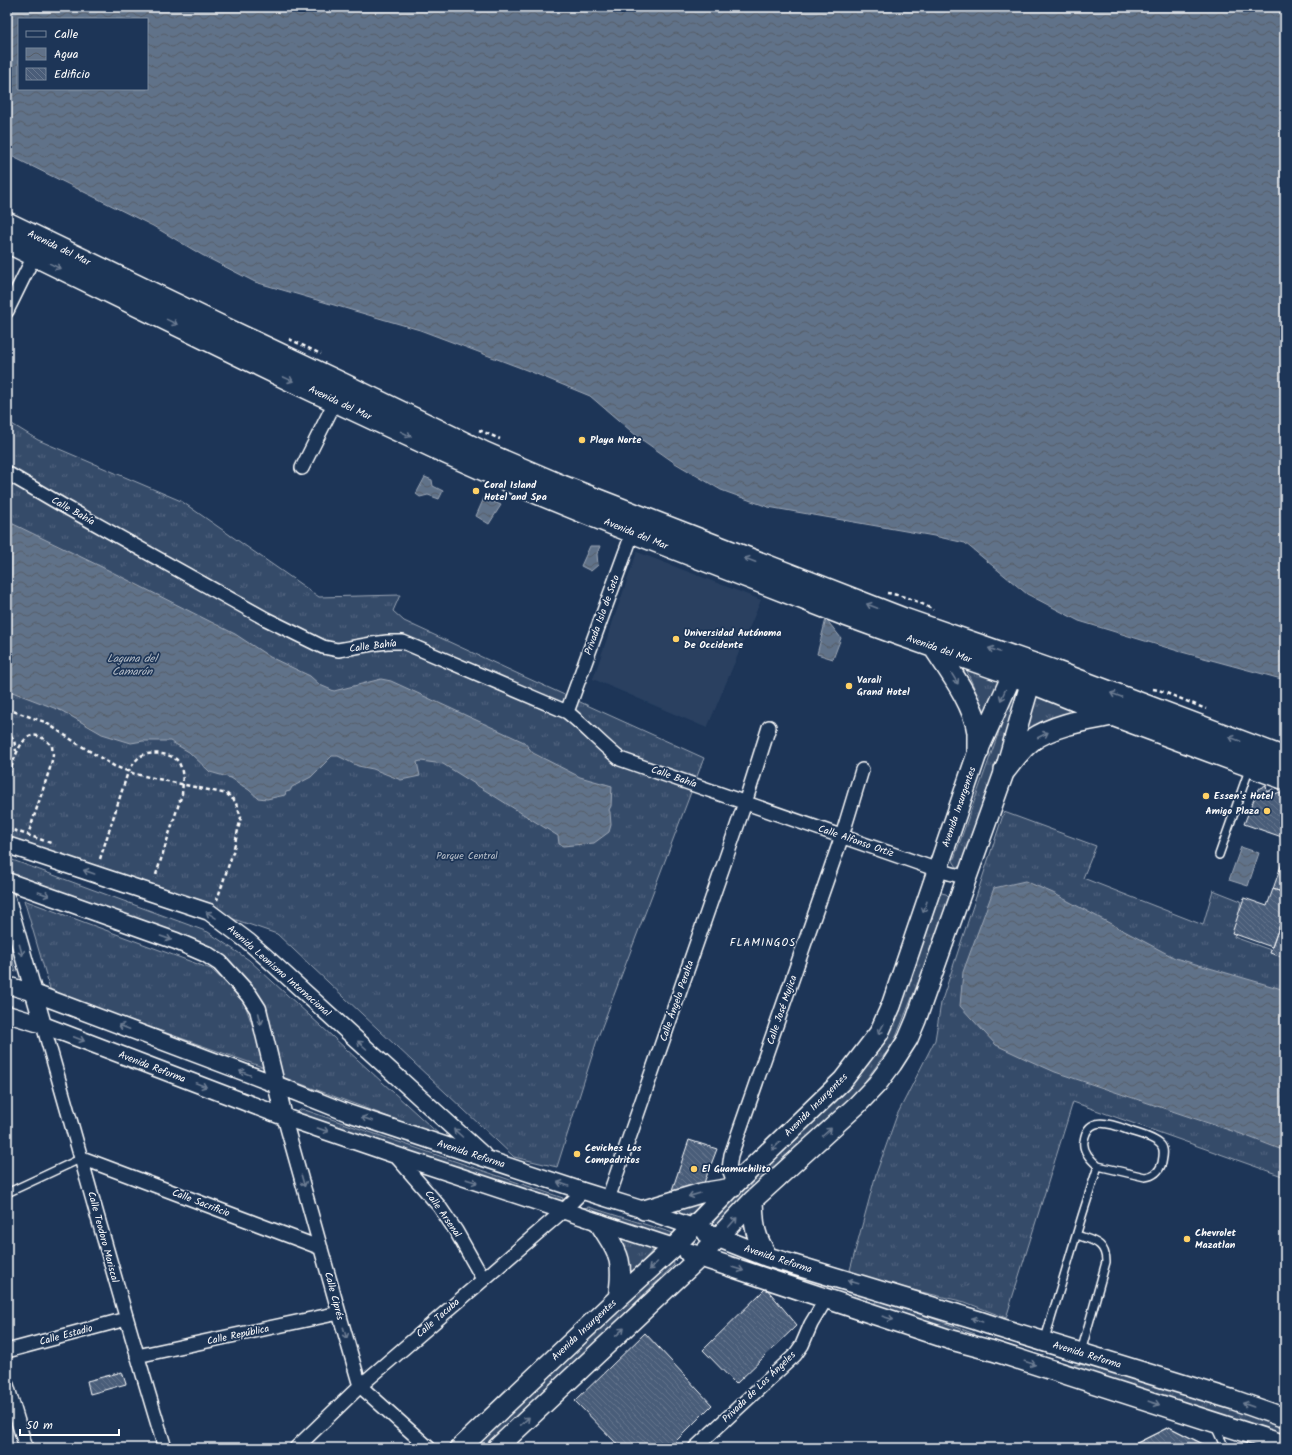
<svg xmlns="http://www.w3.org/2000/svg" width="1292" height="1455" font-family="Kalam,sans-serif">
	<defs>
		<pattern id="grass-tufts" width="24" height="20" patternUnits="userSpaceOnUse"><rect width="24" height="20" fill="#364b69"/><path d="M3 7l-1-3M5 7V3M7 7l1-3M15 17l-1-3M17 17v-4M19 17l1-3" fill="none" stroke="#546680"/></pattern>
		<pattern id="water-waves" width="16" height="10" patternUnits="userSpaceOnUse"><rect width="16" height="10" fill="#617289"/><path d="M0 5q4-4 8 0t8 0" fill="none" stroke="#555d67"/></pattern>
		<pattern id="building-back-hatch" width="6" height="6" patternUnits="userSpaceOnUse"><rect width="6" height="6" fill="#4a5d79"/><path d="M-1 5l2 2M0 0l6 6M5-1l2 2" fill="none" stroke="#65758d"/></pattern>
	</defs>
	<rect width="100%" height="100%" fill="#1d3557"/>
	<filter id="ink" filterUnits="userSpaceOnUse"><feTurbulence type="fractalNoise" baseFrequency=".025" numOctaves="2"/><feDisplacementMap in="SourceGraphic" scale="8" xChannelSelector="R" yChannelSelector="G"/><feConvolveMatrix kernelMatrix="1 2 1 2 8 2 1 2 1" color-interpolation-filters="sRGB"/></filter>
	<g filter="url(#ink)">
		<path fill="#2a4161" d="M637,552L761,600L707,728L593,679Z"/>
		<path fill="url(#grass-tufts)" stroke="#9aa5b4" d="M7,421L38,440L181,501L319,597L400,595L393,611L404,621L527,678L704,758L598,1037L557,1167L514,1157L277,934L7,841Z
			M966,669L1006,683L988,720Z
			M1013,692L1022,697L965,865L957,867L953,861Z
			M1035,695L1078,711L1026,735Z
			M1004,812L1096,846L1083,878L1203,925L1213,890L1241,901L1234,937L1285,955V1177L1073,1102L1006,1318L965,1302L865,1279L850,1270L876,1174L897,1115L935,1040L941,1003Z
			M7,858L208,932L249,960L442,1137L280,1076L259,998L210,950L7,877Z
			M937,892L946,894L952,899L894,1042L854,1096L712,1237L701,1232L842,1095L882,1039Z
			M24,900L211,969L243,999L268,1069L51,992Z
			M7,940L16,972L7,969Z
			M302,1109L563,1198L561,1206L298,1118L297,1112Z
			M695,1202L698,1204V1209L687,1216L678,1214L677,1210Z
			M589,1207L673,1233L674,1237L668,1239L584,1213L583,1208Z
			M621,1237L656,1247L633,1272L626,1271Z
			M673,1256L674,1265L623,1315L622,1324L492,1448H473Z
			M810,1278L865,1297L867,1300L865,1302L799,1282Z
			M876,1301H879L932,1318L975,1334V1340L874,1304Z
			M1013,1348L1073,1365L1085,1364L1285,1426V1435L1013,1352Z"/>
		<path fill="url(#water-waves)" stroke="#a0aab8" fill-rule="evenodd" d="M7,7H1285V680L1178,651L1079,621L1027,594L965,543L934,536L768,507L721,490L675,463L638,437L590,396L529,371L420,330L255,282L202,255L153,226L7,154ZM19,19H147V89H19Z
			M425,477L432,480L433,486L443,491L439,499L428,495L420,497L416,494Z
			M484,498L501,505L489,524L476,516Z
			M7,521L108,570L235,634L270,657L310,676L320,685L334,691L381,679L391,681L524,742L533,753L580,777L612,786L611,806L609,810L610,812L611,825L609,832L594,843L563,846L559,844L558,836L443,764L421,761L417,762L420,776L401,780L373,769L358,766L338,756H332L311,777L292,787L290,791L286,792L285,795L267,799L258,798L249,790L231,778L210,772L189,752L170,741H143L131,743L102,734L62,711L7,690Z
			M590,546H600L597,554L598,565L591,571L581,566Z
			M826,619L841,638L833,659L817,654Z
			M1241,847L1259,853L1248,886L1229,880Z
			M1025,881L1053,893L1175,958L1285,990V1151L1241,1134L1055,1072L1028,1060L996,1045L960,1006L963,972L994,888Z"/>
		<path fill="url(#building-back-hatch)" stroke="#fff" d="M1266,785L1267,792L1273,789L1275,794L1280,792L1282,798L1285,796V838L1244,824L1258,789Z
			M1282,863L1285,865V893L1273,889Z
			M1273,889L1285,893V910L1272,947L1232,933L1244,898L1267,906Z
			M1285,910V948L1282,957L1270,953Z
			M689,1140L717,1149L702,1188L670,1196Z
			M766,1288L797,1325L736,1384L703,1350Z
			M645,1333L712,1405L669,1448H621L575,1401Z
			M122,1372L126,1384L90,1394L87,1381Z
			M1169,1427L1205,1445L1207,1448H1127Z
			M1169,1427L1205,1445L1207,1448H1127Z"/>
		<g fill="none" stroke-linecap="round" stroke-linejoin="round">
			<defs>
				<path id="service" d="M1219,855L1250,767
					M7,1193L82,1158
					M1077,1235C1093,1241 1106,1242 1106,1262L1081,1352
					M1044,1342L1082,1216L1098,1166L1145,1177C1154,1176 1159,1172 1162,1163C1163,1157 1165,1150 1161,1145C1156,1139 1140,1134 1133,1132C1116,1126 1088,1112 1084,1141C1082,1151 1091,1160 1098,1166
					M1215,1426L1225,1448"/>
				<path id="minor" d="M7,311L34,256
					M302,468L339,394
					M7,473L62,505L266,619L323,647L338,650L372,644L387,642H403L567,712C586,727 601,744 620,759L938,870L967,878
					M567,712L635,526
					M43,1025C84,1166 122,1308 165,1448
					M284,1117L339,1313L360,1386L429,1448
					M395,1155L439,1206L456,1231L483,1279
					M82,1158L321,1248
					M735,1184L729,1169L731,1155L842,836L862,770
					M608,1199L745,803L769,727
					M7,1351L126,1319
					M137,1356L339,1313
					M7,1385L26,1448
					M296,1448L360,1386L563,1211L583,1191
					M695,1448L795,1355L802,1345L811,1324L826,1299"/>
				<path id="tertiary" d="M7,845L209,912L249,942L266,957L483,1155
					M7,881L176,941L206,954L220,963L249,995L258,1009L284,1117
					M7,899L43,1025
					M7,985L34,993L275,1084L348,1113L583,1191L644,1210L693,1227
					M7,1014L43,1025L284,1117L395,1155L674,1247"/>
				<path id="secondary" d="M753,1200C754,1226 754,1235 768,1257
					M644,1210L701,1193L732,1188
					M600,1224C606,1235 616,1247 619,1260C622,1273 620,1286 618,1298
					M707,1233L768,1257L976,1320L1000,1328L1234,1400L1285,1418
					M689,1253L948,1339L993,1351L1285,1445
					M460,1448L618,1298L674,1247L735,1184L843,1080L879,1033L891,1006L978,751L1012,675L1017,660
					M497,1448L700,1257L753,1200L857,1105L877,1084L892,1064L908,1039L916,1020L1005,770L1035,667"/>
				<path id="primary" d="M7,223L218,325L343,384L485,453L562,486L904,619L1054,671L1285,758
					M7,242L292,381L448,454L522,487L632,532L845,615L900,635L1003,671L1112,715L1285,779
					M934,647C949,670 974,703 978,732C978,738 978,744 978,751
					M1005,770C1013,760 1021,748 1032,740C1055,724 1086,720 1112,715"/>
			</defs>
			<use href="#service" stroke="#fff" stroke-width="10"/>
			<use href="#minor" stroke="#fff" stroke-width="16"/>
			<use href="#tertiary" stroke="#fff" stroke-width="19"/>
			<use href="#secondary" stroke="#fff" stroke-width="22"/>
			<use href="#primary" stroke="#fff" stroke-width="24"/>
			<path stroke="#fff" stroke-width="2.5" stroke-dasharray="4 3" stroke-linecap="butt" d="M289,339L321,354
				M479,430L500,439
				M887,593C902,595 921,602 933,610
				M1153,689L1159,690L1206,709
				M7,709L45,722L78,744L114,766L135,774L227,794L235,801L241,817L233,852L217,900
				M7,730L14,740L16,751
				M7,781C14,761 23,715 52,746L53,755L51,765L28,835
				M7,828L51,843
				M100,859L128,772C132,766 136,758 143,755C152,752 169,753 177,760C184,768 183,784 182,794L155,878"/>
			<use href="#service" stroke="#1d3557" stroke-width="7"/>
			<use href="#minor" stroke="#1d3557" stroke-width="13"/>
			<use href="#tertiary" stroke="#1d3557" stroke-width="16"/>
			<use href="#secondary" stroke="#1d3557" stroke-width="19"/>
			<use href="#primary" stroke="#1d3557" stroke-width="21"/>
		</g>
		<defs><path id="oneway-shaft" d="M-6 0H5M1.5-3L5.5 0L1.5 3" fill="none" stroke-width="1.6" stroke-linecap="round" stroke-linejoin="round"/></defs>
		<g stroke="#6c7c92">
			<use href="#oneway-shaft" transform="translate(55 266) rotate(26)"/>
			<use href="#oneway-shaft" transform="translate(172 322) rotate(26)"/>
			<use href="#oneway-shaft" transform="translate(288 379) rotate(25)"/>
			<use href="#oneway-shaft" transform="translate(406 434) rotate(26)"/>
			<use href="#oneway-shaft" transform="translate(750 560) rotate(-159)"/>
			<use href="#oneway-shaft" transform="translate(872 606) rotate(-159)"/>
			<use href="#oneway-shaft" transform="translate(994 650) rotate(-161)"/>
			<use href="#oneway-shaft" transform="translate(955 679) rotate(58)"/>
			<use href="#oneway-shaft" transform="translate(1003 695) rotate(114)"/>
			<use href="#oneway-shaft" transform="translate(1116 695) rotate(-160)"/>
			<use href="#oneway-shaft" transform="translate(1043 735) rotate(-27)"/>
			<use href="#oneway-shaft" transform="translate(1235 739) rotate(-159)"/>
			<use href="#oneway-shaft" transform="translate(89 872) rotate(-161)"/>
			<use href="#oneway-shaft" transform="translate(44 894) rotate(19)"/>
			<use href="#oneway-shaft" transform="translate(925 907) rotate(109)"/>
			<use href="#oneway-shaft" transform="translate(211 915) rotate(-148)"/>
			<use href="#oneway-shaft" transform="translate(166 938) rotate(19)"/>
			<use href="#oneway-shaft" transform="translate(21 950) rotate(74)"/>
			<use href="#oneway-shaft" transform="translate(260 1019) rotate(77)"/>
			<use href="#oneway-shaft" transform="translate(124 1027) rotate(-159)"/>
			<use href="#oneway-shaft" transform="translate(881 1029) rotate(118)"/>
			<use href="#oneway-shaft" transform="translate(79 1039) rotate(21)"/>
			<use href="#oneway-shaft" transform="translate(362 1045) rotate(-138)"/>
			<use href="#oneway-shaft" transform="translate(245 1073) rotate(-159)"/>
			<use href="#oneway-shaft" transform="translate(201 1085) rotate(21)"/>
			<use href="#oneway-shaft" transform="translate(367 1119) rotate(-161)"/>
			<use href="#oneway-shaft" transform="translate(323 1130) rotate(19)"/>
			<use href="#oneway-shaft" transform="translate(827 1132) rotate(-42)"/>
			<use href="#oneway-shaft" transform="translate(458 1133) rotate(-138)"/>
			<use href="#oneway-shaft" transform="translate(776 1146) rotate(136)"/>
			<use href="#oneway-shaft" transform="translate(303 1181) rotate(74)"/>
			<use href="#oneway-shaft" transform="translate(472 1181) rotate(18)"/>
			<use href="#oneway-shaft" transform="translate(563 1184) rotate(-161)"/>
			<use href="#oneway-shaft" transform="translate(694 1195) rotate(164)"/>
			<use href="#oneway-shaft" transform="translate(733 1222) rotate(-48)"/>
			<use href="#oneway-shaft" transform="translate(653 1266) rotate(138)"/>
			<use href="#oneway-shaft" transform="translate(738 1269) rotate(18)"/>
			<use href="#oneway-shaft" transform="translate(853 1282) rotate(-164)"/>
			<use href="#oneway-shaft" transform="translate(888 1318) rotate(18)"/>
			<use href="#oneway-shaft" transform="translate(977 1320) rotate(-161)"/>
			<use href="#oneway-shaft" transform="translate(620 1332) rotate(-43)"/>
			<use href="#oneway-shaft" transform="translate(345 1333) rotate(73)"/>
			<use href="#oneway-shaft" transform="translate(1030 1363) rotate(18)"/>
			<use href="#oneway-shaft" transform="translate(1154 1403) rotate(18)"/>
			<use href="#oneway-shaft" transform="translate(1248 1405) rotate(-161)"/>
			<use href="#oneway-shaft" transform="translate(525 1421) rotate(-43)"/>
		</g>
	</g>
	<g fill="#ffd166" stroke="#1d3557" stroke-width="1.5">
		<circle cx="582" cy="440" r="4"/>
		<circle cx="476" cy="491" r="4"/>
		<circle cx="676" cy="639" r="4"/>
		<circle cx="849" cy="686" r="4"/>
		<circle cx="1206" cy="796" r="4"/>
		<circle cx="1267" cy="811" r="4"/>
		<circle cx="577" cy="1154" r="4"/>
		<circle cx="694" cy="1169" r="4"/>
		<circle cx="1187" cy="1239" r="4"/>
	</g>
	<g text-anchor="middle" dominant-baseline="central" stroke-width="3.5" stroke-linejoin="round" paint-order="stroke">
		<g font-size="10" fill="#fff" stroke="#1d3557">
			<text transform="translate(59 248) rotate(26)">Avenida del Mar</text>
			<text transform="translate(340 403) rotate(25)">Avenida del Mar</text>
			<text transform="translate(73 511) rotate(29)">Calle Bahía</text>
			<text transform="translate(636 534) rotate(22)">Avenida del Mar</text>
			<text transform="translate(602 615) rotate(-70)">Privada Isla de Soto</text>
			<text transform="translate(373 646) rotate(-7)">Calle Bahía</text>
			<text transform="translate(939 649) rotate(19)">Avenida del Mar</text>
			<text transform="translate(674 777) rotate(19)">Calle Bahía</text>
			<text transform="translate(959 807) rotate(-71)">Avenida Insurgentes</text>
			<text transform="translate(856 841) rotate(19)">Calle Alfonso Ortiz</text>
			<text transform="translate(279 971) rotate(41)">Avenida Leonismo Internacional</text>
			<text transform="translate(677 1001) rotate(-71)">Calle Ángela Peralta</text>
			<text transform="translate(782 1010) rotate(-71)">Calle José Mujica</text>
			<text transform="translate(152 1067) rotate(21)">Avenida Reforma</text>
			<text transform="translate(816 1105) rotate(-45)">Avenida Insurgentes</text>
			<text transform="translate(471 1154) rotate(18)">Avenida Reforma</text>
			<text transform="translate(201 1203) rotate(21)">Calle Sacrificio</text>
			<text transform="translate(443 1214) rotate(55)">Calle Arsenal</text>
			<text transform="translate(103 1237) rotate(75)">Calle Teodoro Mariscal</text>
			<text transform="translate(778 1259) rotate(18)">Avenida Reforma</text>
			<text transform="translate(334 1296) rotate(75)">Calle Ciprés</text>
			<text transform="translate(438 1318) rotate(-41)">Calle Tacuba</text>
			<text transform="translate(584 1330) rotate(-43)">Avenida Insurgentes</text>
			<text transform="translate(66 1335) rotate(-15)">Calle Estadio</text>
			<text transform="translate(238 1335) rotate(-12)">Calle República</text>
			<text transform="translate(1087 1355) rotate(17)">Avenida Reforma</text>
			<text transform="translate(759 1387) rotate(-44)">Privada de Los Ángeles</text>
		</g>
		<g font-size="10" font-weight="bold" fill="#fff" stroke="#1d3557" text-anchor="start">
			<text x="590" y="440">Playa Norte</text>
			<text x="484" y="485">Coral Island<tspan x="484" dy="12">Hotel and Spa</tspan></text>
			<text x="684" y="633">Universidad Autónoma<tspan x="684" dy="12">De Occidente</tspan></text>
			<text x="857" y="680">Varali<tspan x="857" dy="12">Grand Hotel</tspan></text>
			<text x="1214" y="796">Essen's Hotel</text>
			<text x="1259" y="811" text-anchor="end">Amigo Plaza</text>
			<text x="585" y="1148">Ceviches Los<tspan x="585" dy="12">Compadritos</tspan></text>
			<text x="702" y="1169">El Guamuchilito</text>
			<text x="1195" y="1233">Chevrolet<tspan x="1195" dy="12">Mazatlan</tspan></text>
		</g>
		<g font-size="10" fill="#b9c0ca" stroke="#1d3557">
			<text x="467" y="856">Parque Central</text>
		</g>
		<g font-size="11" font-style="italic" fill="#b8c0ca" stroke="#1d3557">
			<text x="132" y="659">Laguna del<tspan x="132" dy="13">Camarón</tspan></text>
		</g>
		<g font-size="11" letter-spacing="1" fill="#fff" stroke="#1d3557">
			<text x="763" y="943">FLAMINGOS</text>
		</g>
	</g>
	<rect width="1292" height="1455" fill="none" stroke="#1d3557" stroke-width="24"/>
	<rect x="12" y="12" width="1268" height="1431" fill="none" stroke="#fff" stroke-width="1.5" filter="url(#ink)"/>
	<rect x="18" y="18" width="130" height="72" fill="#1d3557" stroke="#77869a"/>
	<rect x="26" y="31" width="20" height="6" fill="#1d3557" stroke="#77869a"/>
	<text x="54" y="38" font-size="12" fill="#ffffff">Calle</text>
	<rect x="26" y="48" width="20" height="12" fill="url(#water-waves)" stroke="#77869a"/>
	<text x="54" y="58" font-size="12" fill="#ffffff">Agua</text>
	<rect x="26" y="68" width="20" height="12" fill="url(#building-back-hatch)" stroke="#77869a"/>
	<text x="54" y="78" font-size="12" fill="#ffffff">Edificio</text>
	<path d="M20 1429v6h99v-6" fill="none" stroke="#ffffff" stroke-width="2"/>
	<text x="26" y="1429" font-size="12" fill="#ffffff" stroke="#1d3557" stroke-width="3" paint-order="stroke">50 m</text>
</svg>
